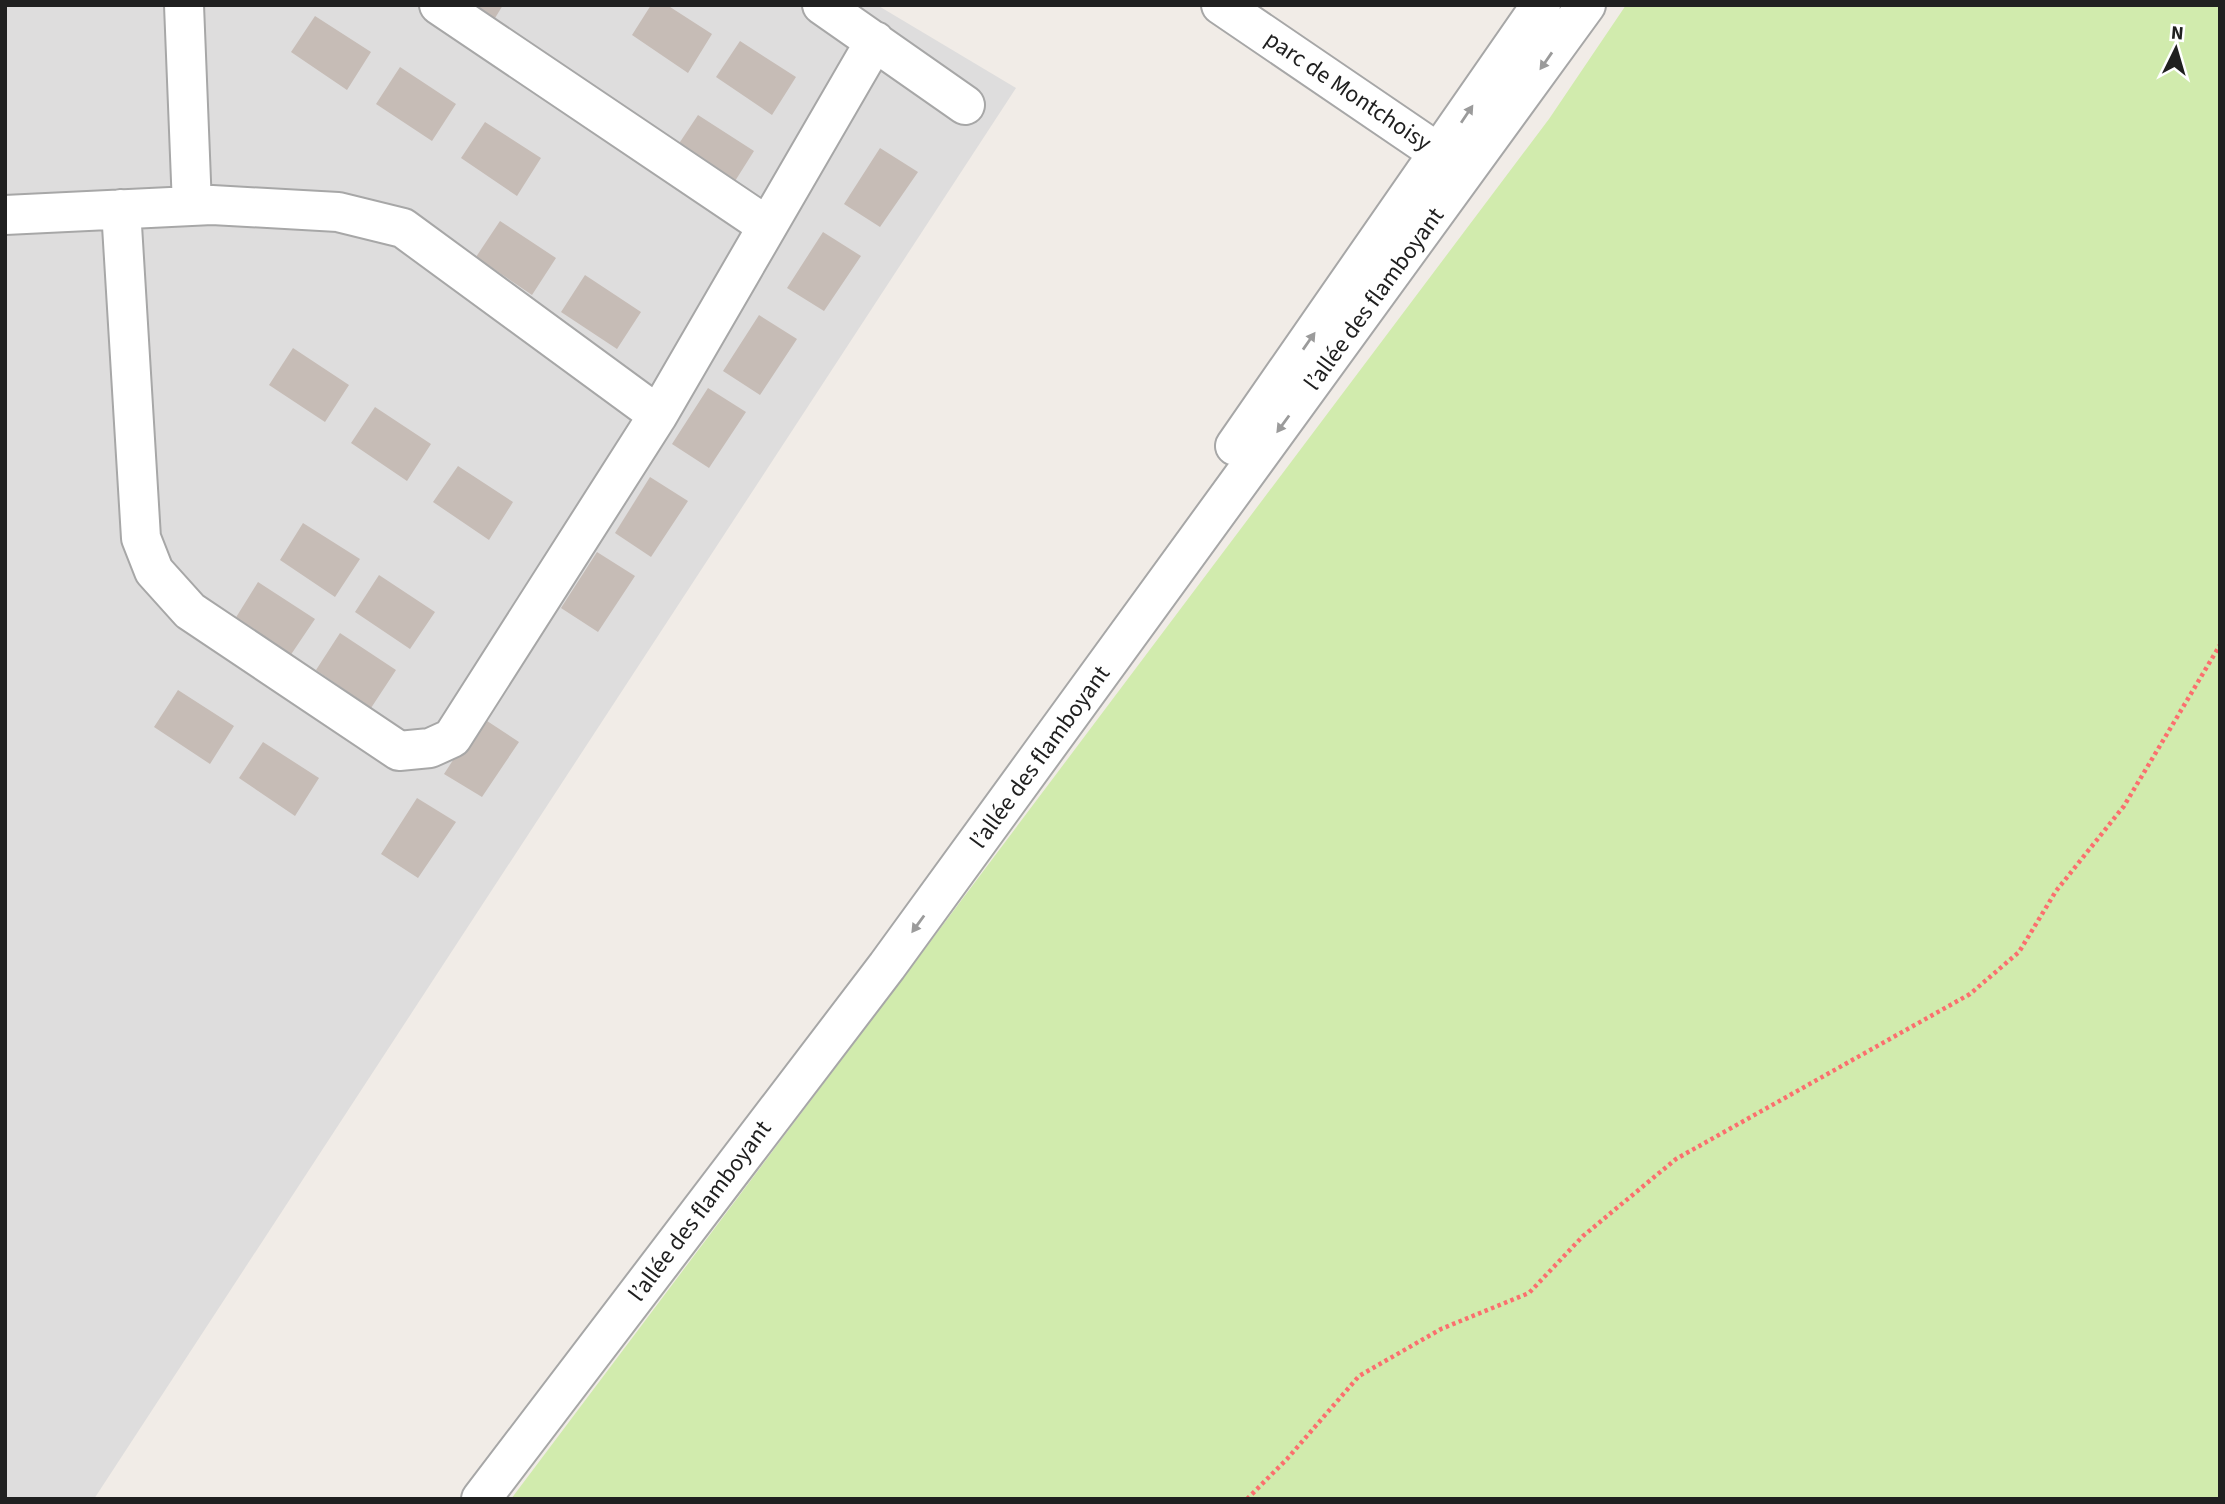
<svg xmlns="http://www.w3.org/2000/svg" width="2225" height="1504" font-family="'Source Sans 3',sans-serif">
	<rect width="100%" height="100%" fill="#f1ece7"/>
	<path fill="#dedddd" d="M5,5H877L1016,88L94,1499H5Z"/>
	<path fill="#d1ebad" d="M1626,5H2220V1499H511L1549,119Z"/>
	<path fill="#c6bcb6" d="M466,5H503L492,23Z
		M651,5H667L712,34L688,73L632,35Z
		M315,16L371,52L347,90L291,52Z
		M740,41L796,77L772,115L716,77Z
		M400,67L456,104L432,141L376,104Z
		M698,115L754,151L730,189L674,151Z
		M485,122L541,158L517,196L461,158Z
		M880,148L918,172L880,227L844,204Z
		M500,221L556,258L532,295L476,257Z
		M823,232L861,256L824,311L787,288Z
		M585,275L641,312L617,349L561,312Z
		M759,315L797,339L760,395L723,371Z
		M293,348L349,385L325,422L269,385Z
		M708,388L746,412L709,468L672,444Z
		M375,407L431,444L407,481L351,443Z
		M458,466L513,502L489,540L433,502Z
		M650,477L688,501L651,557L615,533Z
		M303,523L360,559L335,597L280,560Z
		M597,552L635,576L598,632L561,608Z
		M379,575L435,612L410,649L355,612Z
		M258,582L315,619L290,656L235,619Z
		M340,633L396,670L371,708L316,670Z
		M178,690L234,726L210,764L154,727Z
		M481,717L519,742L482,797L444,774Z
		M263,742L319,778L295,816L239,778Z
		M417,798L456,822L418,878L381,854Z"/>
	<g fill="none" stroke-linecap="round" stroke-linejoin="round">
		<defs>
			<path id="street" d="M184,5L192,206
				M439,5L767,226
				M822,5L965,105
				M1221,5L1459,167
				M121,209L141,538L154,571L190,611L399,751L430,748L452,738L658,415L875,41
				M5,215L212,205L338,212L403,228L658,415
				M1235,446L1541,5
				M481,1499L887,966L1586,5"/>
		</defs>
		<use href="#street" stroke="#a7a7a7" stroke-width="42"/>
		<path stroke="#fb6f6e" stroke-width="4.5" stroke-dasharray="3.5 3.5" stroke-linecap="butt" d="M1247,1499L1287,1459L1359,1376L1441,1329L1529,1293L1583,1236L1676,1159L1970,994L2019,952L2056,891L2124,806L2220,645"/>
		<use href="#street" stroke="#fff" stroke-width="38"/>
	</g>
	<defs><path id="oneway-solid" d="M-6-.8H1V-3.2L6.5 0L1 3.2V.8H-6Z" transform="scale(1.75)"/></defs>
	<g fill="#9b9b9b">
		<use href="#oneway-solid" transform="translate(1546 61) rotate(125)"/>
		<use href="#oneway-solid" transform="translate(1467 114) rotate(-56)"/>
		<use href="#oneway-solid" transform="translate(1309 341) rotate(-55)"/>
		<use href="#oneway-solid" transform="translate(1283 424) rotate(126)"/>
		<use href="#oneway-solid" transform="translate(918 924) rotate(126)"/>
	</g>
	<g text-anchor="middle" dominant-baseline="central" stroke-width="5" stroke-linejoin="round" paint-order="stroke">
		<g font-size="24" fill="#202020" stroke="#fff">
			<text transform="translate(1348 91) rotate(34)">parc de Montchoisy</text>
			<text transform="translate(1374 299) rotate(-54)">l’allée des flamboyant</text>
			<text transform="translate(1040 757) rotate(-54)">l’allée des flamboyant</text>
			<text transform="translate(700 1211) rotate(-53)">l’allée des flamboyant</text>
		</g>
	</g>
	<rect width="2225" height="1504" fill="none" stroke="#202020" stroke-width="14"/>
	<g transform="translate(2176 49) rotate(5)" stroke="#ffffff" stroke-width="5" paint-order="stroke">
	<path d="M0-5L12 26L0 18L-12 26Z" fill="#202020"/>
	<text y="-10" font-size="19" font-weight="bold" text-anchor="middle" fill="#202020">N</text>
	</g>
</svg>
